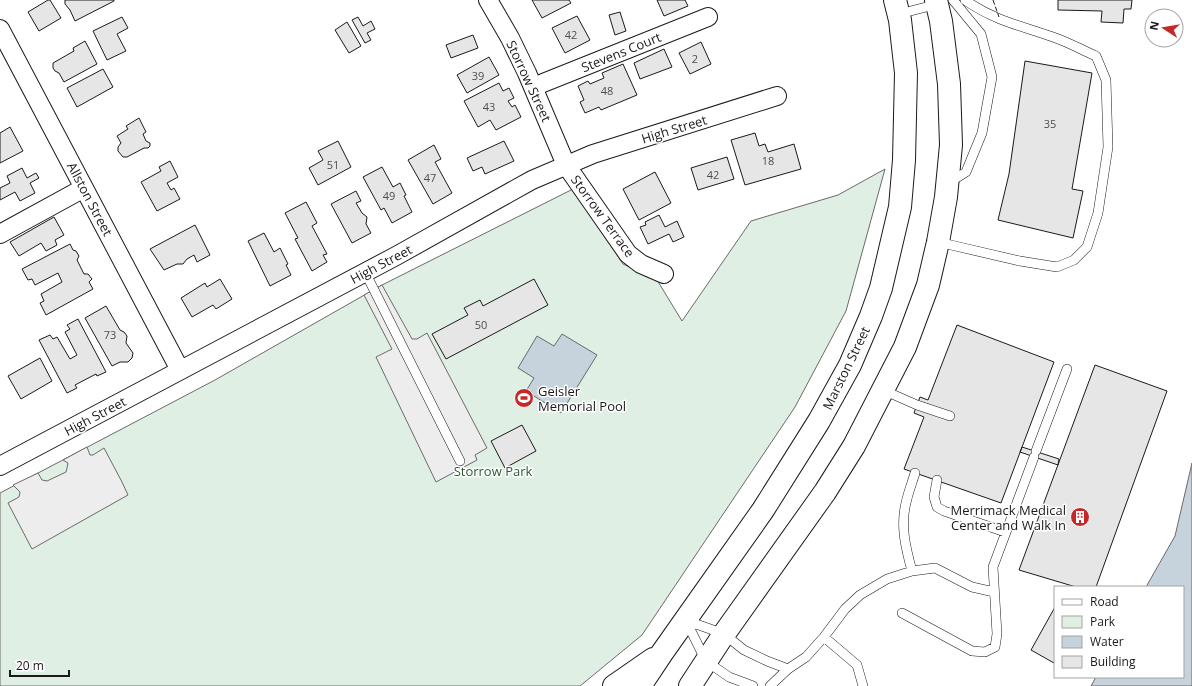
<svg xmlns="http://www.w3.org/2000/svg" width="1192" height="686" font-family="'Open Sans',sans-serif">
	<rect width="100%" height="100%" fill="#fff"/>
	<path fill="#e0efe3" stroke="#6a6a6a" d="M885,169L846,311L795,407L642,635L580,686H0V493L215,380L382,285L573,189L623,264L657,280L682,321L751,221L838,195Z"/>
	<path fill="#ededed" stroke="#6a6a6a" d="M382,285L412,339H417L427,333L487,448L475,455L477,460L436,482L376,357L392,349L364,295Z
		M87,447L90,455H93L104,448L122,482L128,495L32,549L8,503L19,497L20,492L13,485L38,473L42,480L47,481L66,472L67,468L68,463L63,460Z"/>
	<path fill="#c6d2dc" stroke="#6a6a6a" d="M562,334L597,355L561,413L526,391L534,378L518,368L537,336L554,346Z
		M1192,463V686H1091L1096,677H1183V587H1146L1175,536Z"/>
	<path fill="#e6e6e6" stroke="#1a1a1a" d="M48,0H50L61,18L39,31L28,12Z
		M65,0H114V1L75,21L70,10L65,4Z
		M532,0H569L571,3L542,18Z
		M657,0H685L688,6L664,16Z
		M1058,0H1132L1131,9H1124L1123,23L1101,22L1102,11L1058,10Z
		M620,12L626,31L615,35L609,15Z
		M577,16L590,40L565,53L552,28Z
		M122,17L128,28L117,34L126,51L107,60L93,31Z
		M358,17L363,26L371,21L375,29L367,33L371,40L365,43L352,20Z
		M347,22L361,46L349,53L335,30Z
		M473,35L478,48L451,58L446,45Z
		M85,41L97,64L64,82L59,73L55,71L53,68V63L74,51L73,48Z
		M701,42L711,64L690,74L679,53Z
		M664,49L672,67L640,79L634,63Z
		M489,57L499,75L467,93L457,75Z
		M1025,61L1092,73L1072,189L1083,191L1073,238L998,220L1009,174Z
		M623,64L637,95L601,110L599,107L585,113L580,102L584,100L578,86L588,81L590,84L604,78L602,73Z
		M103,69L113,87L77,107L67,88Z
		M499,83L503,91L509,88L514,98L508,101L512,107L515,105L521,117L496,130L490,120L478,127L464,101Z
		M139,118L146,132L143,134L146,141L150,143V146L148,148H144L127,157H123L118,151V147L121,143L117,136L128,129L126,126Z
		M10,127L23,151L0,163V133Z
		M755,133L759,146L765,144L768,152L794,144L801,169L745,185L731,140Z
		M338,141L351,167L318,185L309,168L323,160L318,151Z
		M504,141L514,161L485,174L482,167L473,171L467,158Z
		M434,145L441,159L435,162L452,193L433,204L408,160Z
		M727,157L734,179L698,190L691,168Z
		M170,161L178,177L167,183L171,190L174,188L180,199L157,211L141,182L161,171L159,167Z
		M382,167L393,187L400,183L406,195L404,196L412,212L392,223L384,208L381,210L363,177Z
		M22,168L27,178L36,173L39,178L30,183L35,193L20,201L15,192L0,200V188L10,183L7,176Z
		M655,172L671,203L639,220L623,189Z
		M356,191L361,201L356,203L362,213L367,217L366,224L371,233L352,243L331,204Z
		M306,202L317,223L312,226L327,254L323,255L327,262L312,271L295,239L298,238L285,213Z
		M659,215L665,227L677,221L684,237L673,242L669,234L648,244L640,227L646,225L645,222Z
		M54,217L64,235L55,240L57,245L46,251L41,243L19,256L10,242Z
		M195,225L210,255L197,262L194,255L187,259L183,264H177L164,270L150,249Z
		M264,233L274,252L280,248L288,264L286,265L291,275L270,286L248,241Z
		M70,244L73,250L76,251L79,256L77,260L84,274H88L92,279L89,282L93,289L46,315L40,303L44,301L41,294L62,282L58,273L35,285L32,279L28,280L22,269Z
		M220,279L232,299L216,309L213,305L192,317L181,298L205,283L207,287Z
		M534,279L548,305L446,359L432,334L468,315L464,308L480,300L483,306Z
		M106,306L120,330L124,332L127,336L126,343L133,353L132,358L128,362H120L112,366L85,318Z
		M78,319L106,372L97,376L96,374L75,385L77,388L67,393L39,340L50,335L53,339L57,337L70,359L77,355L65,332L70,329L67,325Z
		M957,325L1054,362L1001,503L904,469L924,417L914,413L920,397L928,400Z
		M40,358L52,381L21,399L8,376Z
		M1095,365L1167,391L1096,587H1076L1019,570Z
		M522,425L536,451L505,468L491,441Z
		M1022,447L1059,459L1058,465L1020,452Z
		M1055,607V661L1054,663L1031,650Z"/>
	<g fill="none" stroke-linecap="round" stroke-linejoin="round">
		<defs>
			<path id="service" d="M899,14L938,4
				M950,182L966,172L982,133L992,77L981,34L953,0
				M938,242L1020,261L1057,267L1074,260L1087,247L1098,213L1108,147L1106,80L1096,56C1082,50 1068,42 1053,37C1021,26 993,20 965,0
				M365,272L460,461
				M883,390L917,405L950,416
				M1036,451L1067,369
				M937,480L934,497L937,507L944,511L1005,532
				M912,571C906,549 900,526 906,503C908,493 912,483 915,473
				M902,613L972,651L985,652L995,647L997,634L993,567L1034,457
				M685,620L724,634L744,650L767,661L788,669
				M686,621L706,661L729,677L753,686
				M824,637L857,665L863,686
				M770,686L788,669L806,657L824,637L845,609L860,595L887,579L912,571L935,568L972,587L994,592"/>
			<path id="minor" d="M488,0L510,38L527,73L566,165L628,254L641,264L664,274
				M0,29L180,370
				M533,87L708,17
				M0,234L84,188
				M0,466L396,256L532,180L593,154L777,96"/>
			<path id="secondary" d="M614,686L653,659
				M640,686L662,653L763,510L819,421L850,365L871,316L881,288L900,207L904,160L906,73L900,20L895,0
				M690,686L724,634L825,492L854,446L905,347L928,285L938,242L946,197L951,145L949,84L941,21L936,0"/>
		</defs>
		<use href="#service" stroke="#1a1a1a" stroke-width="10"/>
		<use href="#minor" stroke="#1a1a1a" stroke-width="20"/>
		<use href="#secondary" stroke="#1a1a1a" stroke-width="24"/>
		<use href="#service" stroke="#fff" stroke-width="9"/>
		<use href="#minor" stroke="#fff" stroke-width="18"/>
		<use href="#secondary" stroke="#fff" stroke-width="22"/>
		<path stroke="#1a1a1a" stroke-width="1" stroke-dasharray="5 2" stroke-linecap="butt" d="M993,0L999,17"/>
	</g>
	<defs>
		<symbol id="stadium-disc" viewBox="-11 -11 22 22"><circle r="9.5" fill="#c62828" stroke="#fff"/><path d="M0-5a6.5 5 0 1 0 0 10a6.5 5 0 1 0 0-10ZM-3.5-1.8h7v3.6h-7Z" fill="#fff"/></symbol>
		<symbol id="building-disc" viewBox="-11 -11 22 22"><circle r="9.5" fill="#c62828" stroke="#fff"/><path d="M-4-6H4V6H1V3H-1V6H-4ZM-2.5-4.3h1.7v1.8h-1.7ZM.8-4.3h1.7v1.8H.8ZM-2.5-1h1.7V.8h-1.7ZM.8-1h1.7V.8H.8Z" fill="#fff"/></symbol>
	</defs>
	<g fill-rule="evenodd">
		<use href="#stadium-disc" x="513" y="387" width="22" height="22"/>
		<use href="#building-disc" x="1069" y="506" width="22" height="22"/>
	</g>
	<g text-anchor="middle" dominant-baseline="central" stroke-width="3" stroke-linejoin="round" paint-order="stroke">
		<g font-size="11" fill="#4d4d4d">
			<text x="571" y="34">42</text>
			<text x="695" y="58">2</text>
			<text x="478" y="75">39</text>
			<text x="607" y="90">48</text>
			<text x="489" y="106">43</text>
			<text x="1050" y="123">35</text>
			<text x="768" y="160">18</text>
			<text x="333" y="164">51</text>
			<text x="713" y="174">42</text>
			<text x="430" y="177">47</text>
			<text x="389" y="195">49</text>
			<text x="481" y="324">50</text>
			<text x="110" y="334">73</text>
		</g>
		<g font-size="13" fill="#1a1a1a" stroke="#fff">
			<text transform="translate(621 52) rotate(-22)">Stevens Court</text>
			<text transform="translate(529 81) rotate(65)">Storrow Street</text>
			<text transform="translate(674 129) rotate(-17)">High Street</text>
			<text transform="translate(90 199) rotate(62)">Allston Street</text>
			<text transform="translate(603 216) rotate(54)">Storrow Terrace</text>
			<text transform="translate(381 264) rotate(-28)">High Street</text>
			<text transform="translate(846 368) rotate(-64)">Marston Street</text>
			<text transform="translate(95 416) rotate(-28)">High Street</text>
		</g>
		<g font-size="13" fill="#1a1a1a" stroke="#fff" text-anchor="start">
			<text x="538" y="391">Geisler<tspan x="538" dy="15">Memorial Pool</tspan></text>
			<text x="1066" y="510" text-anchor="end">Merrimack Medical<tspan x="1066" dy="15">Center and Walk In</tspan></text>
		</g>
		<g font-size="13" fill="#2b5a34" stroke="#fff">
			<text x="493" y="471">Storrow Park</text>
		</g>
	</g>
	<rect x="1054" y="586" width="130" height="92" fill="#ffffff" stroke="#a3a3a3"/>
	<rect x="1062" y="599" width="20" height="6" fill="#ffffff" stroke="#a3a3a3"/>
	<text x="1090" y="606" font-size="12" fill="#1a1a1a">Road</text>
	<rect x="1062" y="616" width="20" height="12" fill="#e0efe3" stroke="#a3a3a3"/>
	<text x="1090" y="626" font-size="12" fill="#1a1a1a">Park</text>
	<rect x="1062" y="636" width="20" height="12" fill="#c6d2dc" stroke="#a3a3a3"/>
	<text x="1090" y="646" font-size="12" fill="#1a1a1a">Water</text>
	<rect x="1062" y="656" width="20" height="12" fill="#e6e6e6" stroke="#a3a3a3"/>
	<text x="1090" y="666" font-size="12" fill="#1a1a1a">Building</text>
	<g transform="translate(1164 28) rotate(282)"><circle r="19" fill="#ffffff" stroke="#a3a3a3"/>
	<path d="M0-3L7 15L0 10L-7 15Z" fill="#c62828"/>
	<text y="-6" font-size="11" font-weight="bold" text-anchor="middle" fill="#1a1a1a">N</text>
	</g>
	<path d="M10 670v6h59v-6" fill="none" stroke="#1a1a1a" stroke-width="2"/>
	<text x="16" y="670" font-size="12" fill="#1a1a1a" stroke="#ffffff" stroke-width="3" paint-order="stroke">20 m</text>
</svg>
